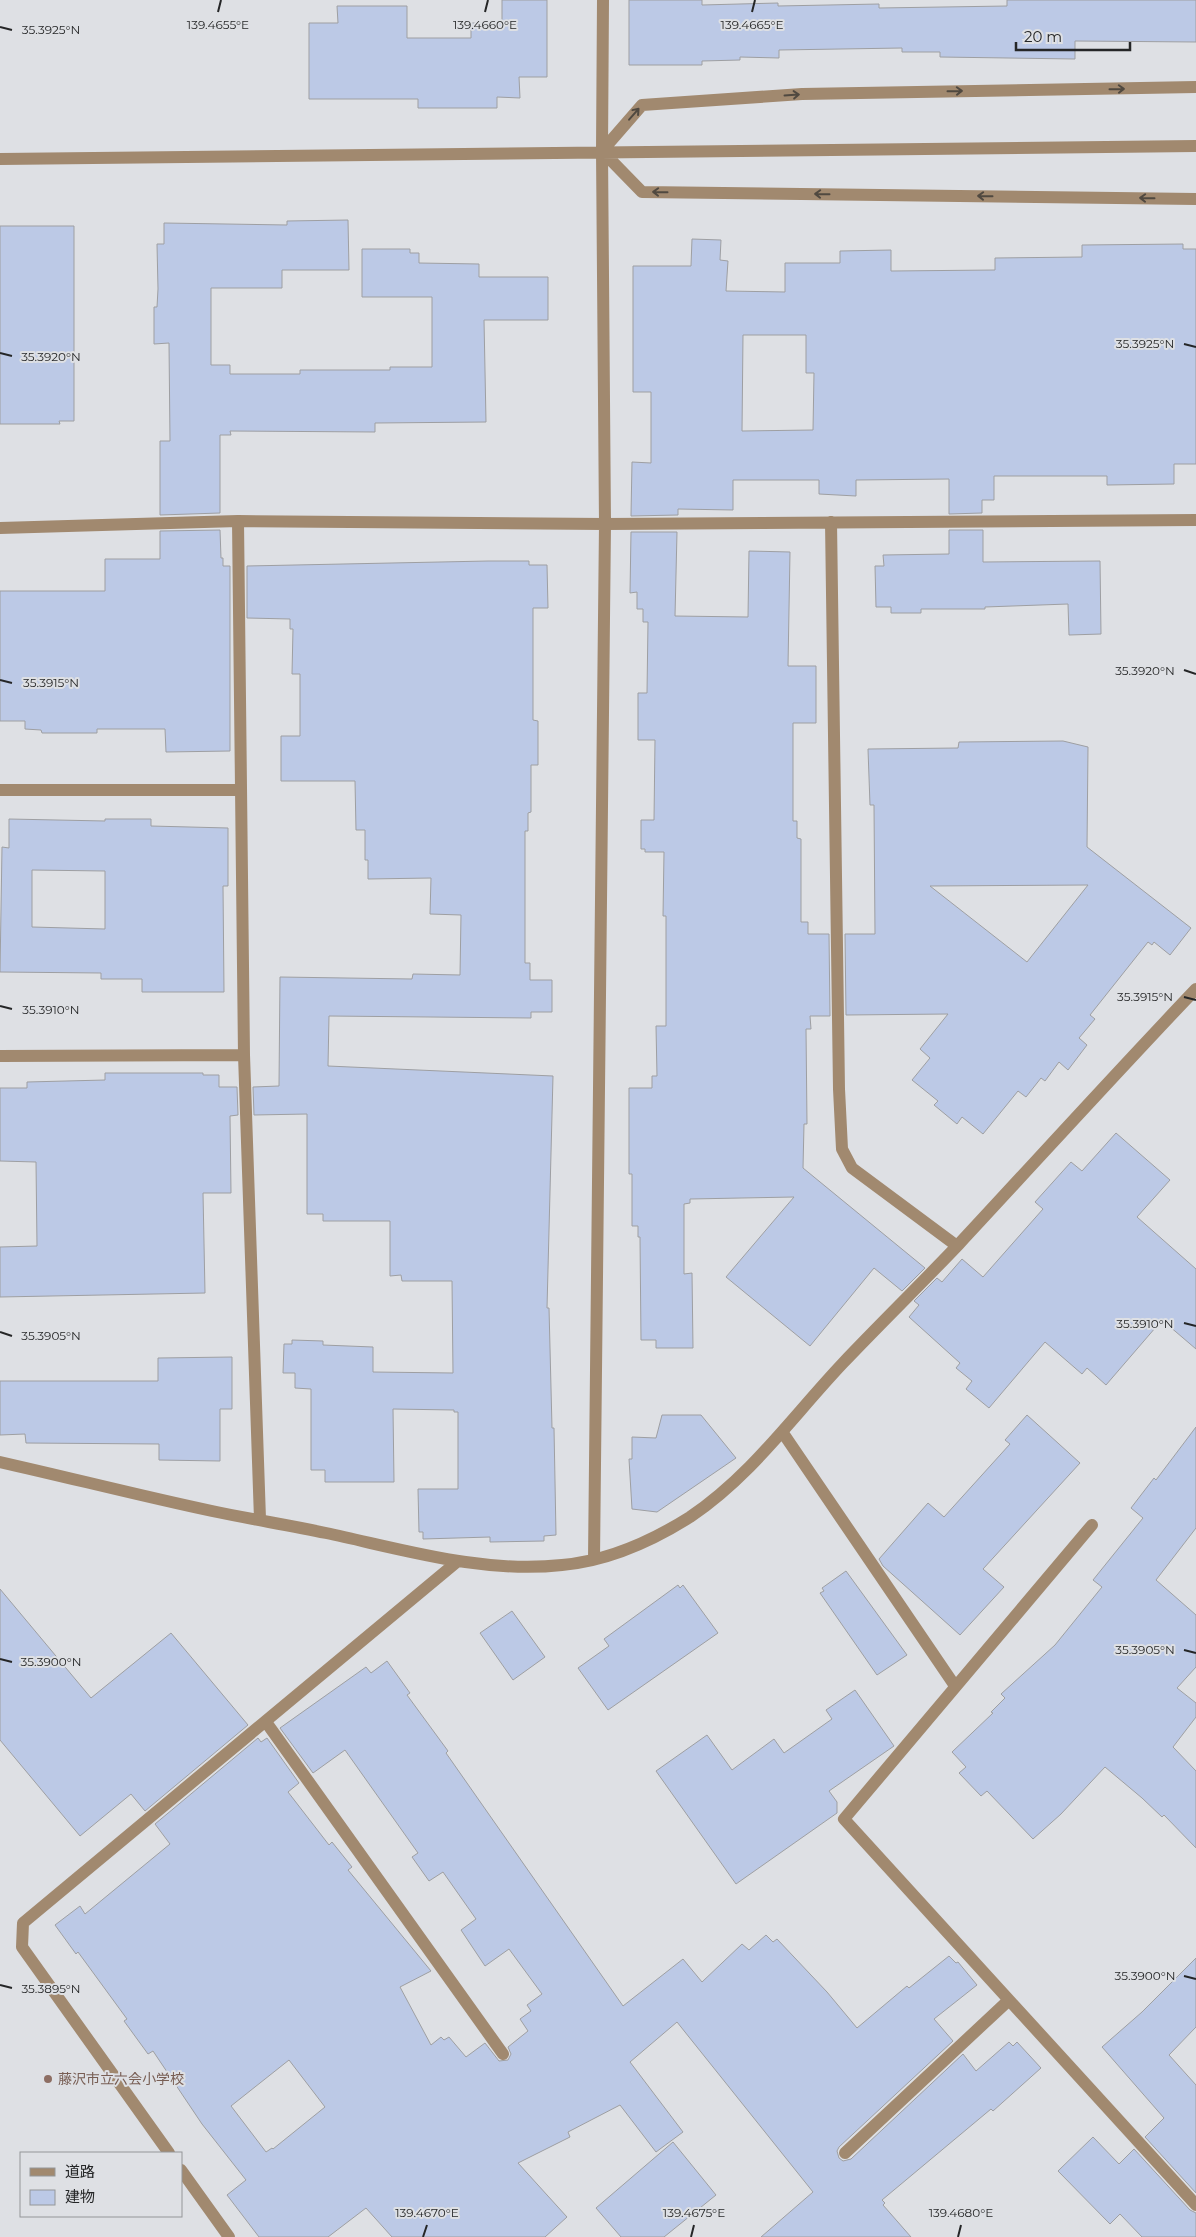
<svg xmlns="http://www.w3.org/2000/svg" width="1196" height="2237" font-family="Montserrat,'Noto Sans JP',sans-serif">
	<rect width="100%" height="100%" fill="#dee0e4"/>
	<path fill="#bcc9e6" stroke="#9e9fa2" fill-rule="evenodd" d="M502,0H547V77H519L520,98L497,97V108H418V99H309V23H338L337,6H407V38H471V23H502Z
		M629,0H702V5L778,3V6L879,4V8L1007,6V0H1196V42L1075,41V59L940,57V52H902V48L779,50V58L740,57V60L702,61V65H629Z
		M348,220L349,270H282V288H211V365H230V374H300V370H390V367H432V297H362V249H410V253H419V263L479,264V277H548V320H484L486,422L375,423V432L230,431L231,435H220V513L160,515V441H170L169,343L154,344V307H157L158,289L157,244H164V223L287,225V221Z
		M0,226H74V421H59L60,424H0Z
		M692,239L721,240L720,260L728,261L726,291L785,292V263H840V251L891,250V271L995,270V258L1082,257V245L1183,244V249H1196V464H1174V484L1107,485V476H994V500H982V513L949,514V479L856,480V496L819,494V480H733V510L678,509V515L631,516L632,462L651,463V392H633V266H691ZM743,335H806V373H814L813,430L742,431Z
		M220,530L221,558H223V566H230V751L166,752L165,729H97V733H42L41,730L25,729V721H0V591H105V559H160V531Z
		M949,530H983V562L1100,561L1101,634L1069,635L1068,604L985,607V609H921V613H891V607H876L875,566H884L883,555L949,554Z
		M631,532H677L675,616L748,617L749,551L790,552L788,666H816V723H793V821H797V838L801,839V922H808V934H829L830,1016H810L811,1029H806L807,1124H804L803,1168L925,1268L902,1291L874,1268L810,1346L726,1277L794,1197L690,1199V1203L684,1204V1274L692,1273L693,1348H656V1340H641L640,1237H638V1226H632V1174H629V1088H652V1076H657L656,1026H666V916H663L664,852H645V849H641V820H654L655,740H638V693H647L648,622H643V609H637V592L630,593Z
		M488,561H529V565H547L548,608H533V720L538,721V765H531V812L528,813V831H525V963H530V980H552V1012H531V1018L329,1016L328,1066L553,1076L547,1308H549L552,1428H554L556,1535L544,1536V1541L490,1542V1537L423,1539V1532H419L418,1489H458V1412H454V1410L393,1409L394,1482H325V1470H311V1389L295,1388V1373H283L284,1344H292V1340L323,1341V1345L373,1347V1372L453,1373L452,1281H402L401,1275L390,1276V1221H323V1214H307V1114L254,1115L253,1087L279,1086L280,977L412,979L413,974L460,975L461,915L430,914L431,878L368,879V860H365V830H356L355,781H281V736H300V674H292L293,629H290V619L247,618V566Z
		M1063,741L1088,747L1087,847L1191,928L1170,955L1154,942L1152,945L1148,942L1090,1015L1095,1019L1079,1038L1087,1045L1068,1070L1059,1062L1045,1081L1041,1078L1026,1097L1018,1091L983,1134L962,1117L957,1124L934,1105L938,1101L912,1080L930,1058L920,1049L948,1014L846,1015L845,934H875L874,805H870L868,749L958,748L959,742ZM1088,885L1027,962L930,886Z
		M9,819L105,821V819H151V826L228,828V886H223L224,992H142V979H101V973L0,972L2,847L9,848ZM32,870L105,871V929L32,927Z
		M105,1073H203V1075H219V1087H237L238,1115L230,1116L231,1193H203L205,1293L0,1297V1247L37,1246L36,1162L0,1161V1088H27V1082L105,1080Z
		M1116,1133L1170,1180L1137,1217L1196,1269V1349L1162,1320L1106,1385L1087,1368L1082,1374L1045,1342L989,1408L966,1389L972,1381L956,1368L960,1363L909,1317L919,1305L914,1301L937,1278L942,1282L962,1259L983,1277L1043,1209L1035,1202L1071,1162L1082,1171Z
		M232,1357V1409H220V1461L159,1460V1444L26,1443L25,1434L0,1435V1381H158V1358Z
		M662,1415H701L736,1458L657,1512L632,1509L629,1459H632V1437L656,1438Z
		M1027,1415L1080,1463L983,1569L1004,1587L960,1635L883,1566L879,1559L928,1503L944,1517L1010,1444L1005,1440Z
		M1196,1427V1528L1156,1580L1196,1615V1667L1177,1688L1196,1703V1717L1173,1747L1196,1771V1848L1164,1815L1162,1817L1142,1798L1105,1767L1061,1814L1033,1839L987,1791L981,1796L959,1773L966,1767L952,1752L993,1713L991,1712L1005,1698L1001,1694L1055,1645L1102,1587L1093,1580L1143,1518L1131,1508L1154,1478L1156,1480Z
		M846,1571L907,1655L877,1675L820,1593L824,1591L822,1588Z
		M678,1585L680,1588L683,1585L718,1633L608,1710L578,1668L609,1646L604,1639Z
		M0,1589L91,1698L171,1633L248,1725L145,1811L131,1794L80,1836L0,1740Z
		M512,1611L545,1657L513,1680L480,1633Z
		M387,1661L410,1693L407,1695L448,1751L446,1753L623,2006L683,1959L702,1982L742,1944L749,1950L766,1935L773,1942L777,1939L827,1992L857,2028L907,1986L909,1988L949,1956L956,1963L958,1962L977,1985L934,2019L953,2041L839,2147L837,2151L839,2158L843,2161L851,2159L963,2054L976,2071L1009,2042L1013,2046L1017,2042L1041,2068L993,2111L991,2109L882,2200L885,2203L883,2205L911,2237H761L813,2192L677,2022L630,2062L683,2132L656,2152L620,2105L568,2132L570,2137L518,2163L567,2217L545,2237H392L366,2208L328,2237H259L227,2195L246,2180L202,2124L153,2051L148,2054L124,2021L127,2019L78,1952L76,1954L55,1925L80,1906L85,1914L170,1844L155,1824L258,1738L261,1742L267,1738L299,1783L288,1792L329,1845L332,1842L352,1867L348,1870L431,1971L400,1987L431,2045L441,2037L444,2040L449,2037L466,2057L485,2043L499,2061L508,2060L511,2054L508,2047L528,2031L520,2019L531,2011L527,2005L542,1994L509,1949L485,1966L461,1930L476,1919L443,1872L429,1881L412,1857L418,1853L345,1750L313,1773L280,1728L366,1667L371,1673ZM289,2060L325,2107L273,2149L272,2148L266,2152L231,2106Z
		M855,1690L894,1746L829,1791L837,1802V1813L736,1884L656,1771L707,1735L732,1770L774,1739L784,1753L832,1719L826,1710Z
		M1196,1958V2027L1169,2055L1196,2085V2193L1145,2137L1164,2118L1102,2047L1142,2012Z
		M1093,2137L1119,2164L1134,2149L1190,2210L1196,2213V2237H1142L1120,2214L1110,2224L1058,2171Z
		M673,2142L716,2195L664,2237H621L596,2208Z"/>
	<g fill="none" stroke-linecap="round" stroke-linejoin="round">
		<path stroke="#a1896f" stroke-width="12" d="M602,151L642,105L802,94L1196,87
			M602,151L642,192L1196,199
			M0,159L1196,146
			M238,521L244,1055L260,1519
			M831,522L839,1089L842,1149L852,1168L957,1246
			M0,528L238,521L605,524L1196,520
			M0,790H241
			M0,1056L244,1055
			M783,1433L955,1686
			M0,1462C71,1478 141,1496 212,1511C250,1519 288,1525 326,1533C402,1549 483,1574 562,1565C607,1561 652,1541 690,1517C752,1475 792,1417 843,1363C881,1323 921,1284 959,1244C1038,1159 1116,1073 1196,989
			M1092,1525L844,1819L1196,2205
			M594,1559L605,524L602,151L603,0
			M266,1722L503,2054
			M169,2153L22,1947L23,1923L458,1561
			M845,2153L1009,2000
			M181,2170L229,2237"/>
	</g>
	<defs><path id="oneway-shaft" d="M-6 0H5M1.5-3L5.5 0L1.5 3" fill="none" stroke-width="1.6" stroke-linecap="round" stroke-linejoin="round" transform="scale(1.25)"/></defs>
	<g stroke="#504940">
		<use href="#oneway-shaft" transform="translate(1117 89) rotate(-1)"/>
		<use href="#oneway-shaft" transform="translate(955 91) rotate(-1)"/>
		<use href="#oneway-shaft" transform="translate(792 95) rotate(-4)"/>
		<use href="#oneway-shaft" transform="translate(634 114) rotate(-49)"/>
		<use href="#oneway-shaft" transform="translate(660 192) rotate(-179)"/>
		<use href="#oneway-shaft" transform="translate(822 194) rotate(-179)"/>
		<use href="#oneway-shaft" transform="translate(985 196) rotate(-179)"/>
		<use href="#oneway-shaft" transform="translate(1147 198) rotate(-179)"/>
	</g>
	<path fill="none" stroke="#252627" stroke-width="2" d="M218,12L221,0M485,12L488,0M752,12L755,0M0,27L12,30M1184,344L1196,347M0,353L12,356M1184,670L1196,674M0,680L12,683M1184,997L1196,1000M0,1006L12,1009M1184,1323L1196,1326M0,1332L12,1336M1184,1650L1196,1653M0,1659L12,1662M1184,1976L1196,1979M0,1985L12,1988M423,2237L427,2225M691,2237L694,2225M958,2237L961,2225"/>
	<circle fill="#8d6e63" stroke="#dee0e4" stroke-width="2" cx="48" cy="2079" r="5"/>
	<g text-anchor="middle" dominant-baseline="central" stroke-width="4" stroke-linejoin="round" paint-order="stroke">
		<g font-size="14" fill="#785e54" stroke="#dee0e4" text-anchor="start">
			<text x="58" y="2079">藤沢市立六会小学校</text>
		</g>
	</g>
	<g font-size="12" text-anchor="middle" fill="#252627" stroke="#dee0e4" stroke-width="4" stroke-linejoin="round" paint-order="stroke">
		<text x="218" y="29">139.4655°E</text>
		<text x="485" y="29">139.4660°E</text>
		<text x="752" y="29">139.4665°E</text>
		<text x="51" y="34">35.3925°N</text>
		<text x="1145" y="348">35.3925°N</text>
		<text x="51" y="361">35.3920°N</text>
		<text x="1145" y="675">35.3920°N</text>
		<text x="51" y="687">35.3915°N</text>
		<text x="1145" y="1001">35.3915°N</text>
		<text x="51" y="1014">35.3910°N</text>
		<text x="1145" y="1328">35.3910°N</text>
		<text x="51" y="1340">35.3905°N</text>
		<text x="1145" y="1654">35.3905°N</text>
		<text x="51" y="1666">35.3900°N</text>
		<text x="1145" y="1980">35.3900°N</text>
		<text x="51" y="1993">35.3895°N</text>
		<text x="427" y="2217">139.4670°E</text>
		<text x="694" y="2217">139.4675°E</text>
		<text x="961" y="2217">139.4680°E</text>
	</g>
	<rect x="20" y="2152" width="162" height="65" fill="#dee0e4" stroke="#949698"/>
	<rect x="30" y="2168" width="25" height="8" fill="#a1896f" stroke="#949698"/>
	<text x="65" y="2177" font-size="15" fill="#252627">道路</text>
	<rect x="30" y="2190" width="25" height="15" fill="#bcc9e6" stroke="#949698"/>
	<text x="65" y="2202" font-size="15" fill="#252627">建物</text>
	<path d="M1016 42v8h114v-8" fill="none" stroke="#252627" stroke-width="2.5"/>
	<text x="1024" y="42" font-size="15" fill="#252627" stroke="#dee0e4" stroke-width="4" paint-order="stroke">20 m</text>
</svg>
